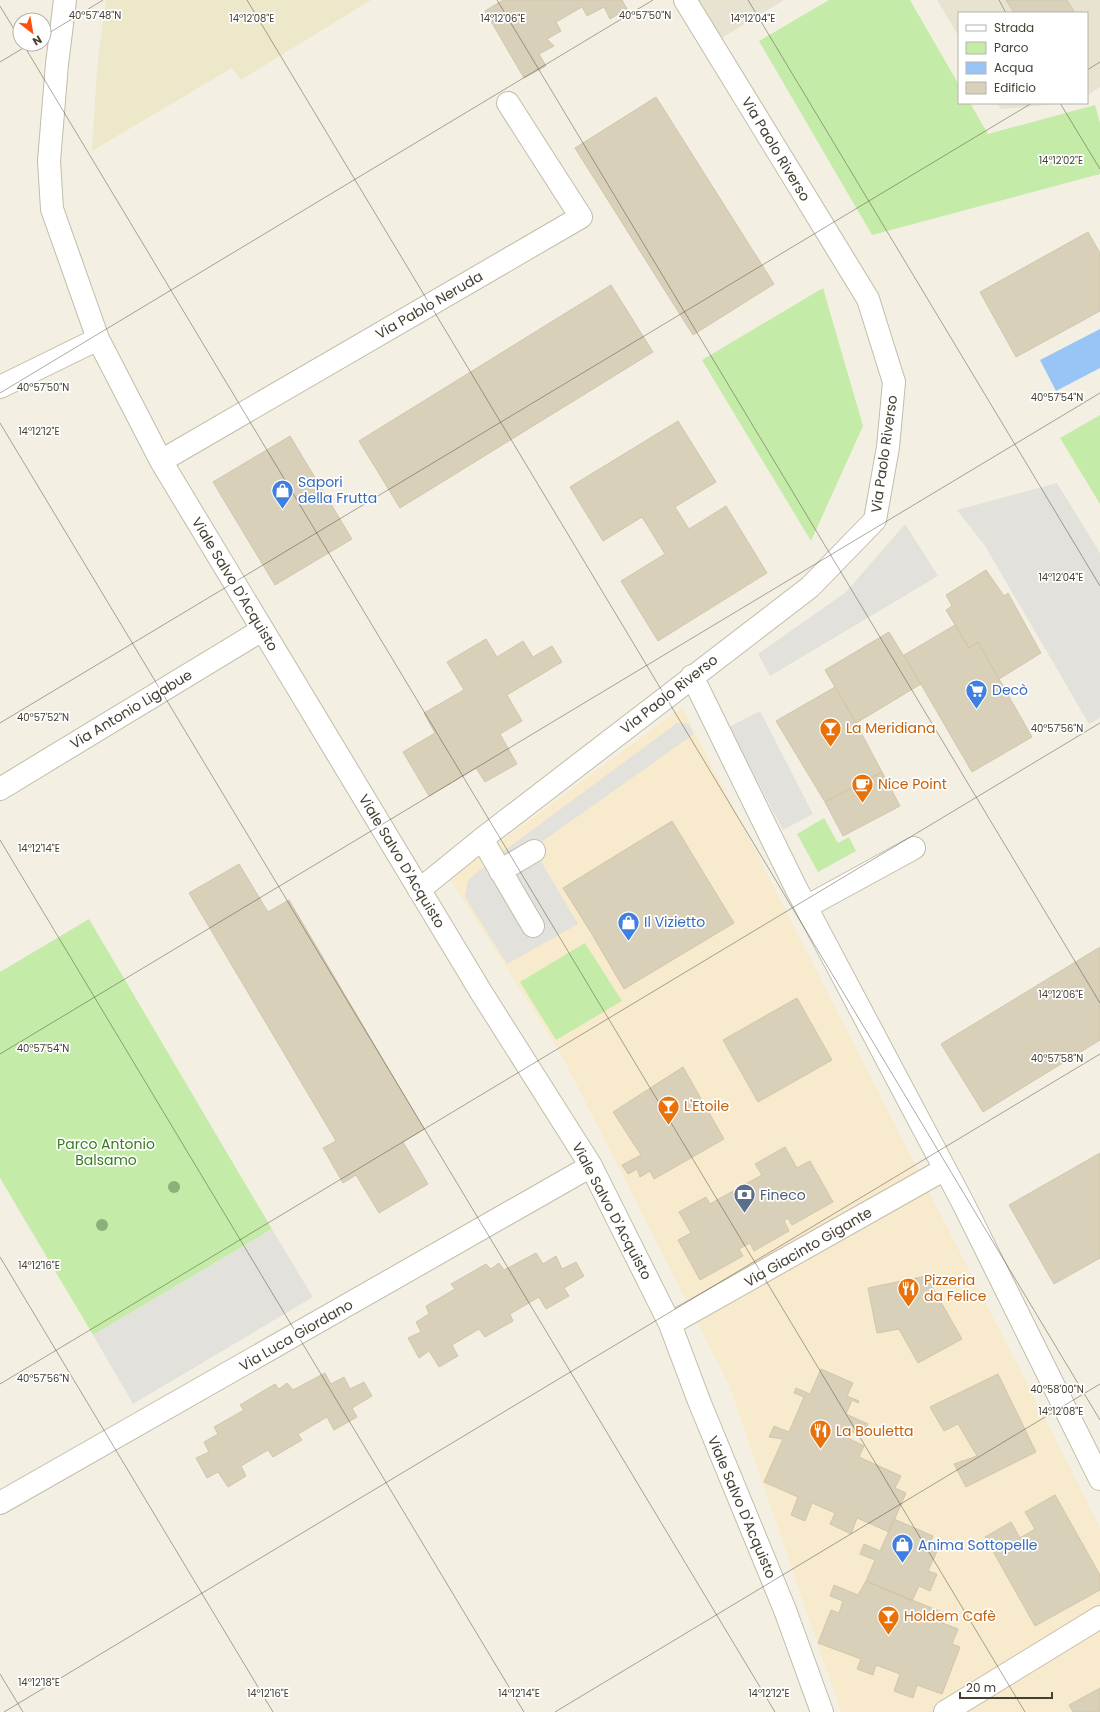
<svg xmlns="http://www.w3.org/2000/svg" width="1100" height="1712" font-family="Poppins,sans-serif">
	<rect width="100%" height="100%" fill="#f3f0e3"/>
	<path fill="#e8e3d1" d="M685,0H784L712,44Z
		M937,0H1100V87L1087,96V13H959V37Z
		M997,103H1068L1001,109Z"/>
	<path fill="#f8eacc" d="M682,707L1100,1527V1712H841L729,1385L560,1052L450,879Z"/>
	<path fill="#eee8cb" d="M106,0H371L241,80L232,68L92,151L97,68Z"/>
	<path fill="#c5eba8" d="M829,0H910L959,85V103H970L988,134L1095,105L1100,123V174L872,235L759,41Z
		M823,288L863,426L811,541L702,360Z
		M1100,415V504L1060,438Z
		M824,818L838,843L849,837L856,851L818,872L797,834Z
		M89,919L272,1229L93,1335L0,1178V972Z
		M585,943L622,1001L556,1040L520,982Z"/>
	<path fill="#e3e1dc" d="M1057,483L1100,553V718L1089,724L985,546L957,510Z
		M905,524L938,576L770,676L758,654L846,592Z
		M760,711L813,814L783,830L729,727Z
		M677,723L689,724L694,734L533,848L578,924L507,964L465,897L468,880L493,859Z
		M272,1229L313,1297L133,1404L93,1335Z"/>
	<path fill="#99c5f6" d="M1100,329V368L1056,391L1040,360Z"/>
	<path fill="#d9d0ba" stroke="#d1c6aa" d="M503,0H622L627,9L610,19L604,7L587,16L582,7L556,22L561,31L547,39L554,46L539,54L546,66L524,78L485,11Z
		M1006,0H1067L1075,13H1014Z
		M656,97L774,284L693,335L575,148Z
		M1088,232L1100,253V311L1016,357L980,292Z
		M611,285L653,352L400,508L359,441Z
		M678,421L716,482L675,507L689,529L726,506L767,573L658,641L621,581L665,554L642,517L603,541L570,487Z
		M290,436L352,539L275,585L213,482Z
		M986,570L1004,596L1008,593L1041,653L999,679L978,642L969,648L946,610L952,606L946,595Z
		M955,625L969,648L978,642L1032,737L972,772L904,655Z
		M889,632L921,684L856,723L825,670Z
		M486,639L497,657L523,641L533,657L552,646L562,662L507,695L522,721L500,734L517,764L485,782L476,768L429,796L403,752L435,733L424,713L464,690L447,662Z
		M835,687L856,723L882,772L825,802L776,721Z
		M882,772L900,806L843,836L825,802Z
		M672,821L734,923L624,989L590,931L563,888Z
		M239,864L268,912L289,900L424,1129L403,1142L428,1184L379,1213L356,1175L343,1183L323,1148L336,1141L189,893Z
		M1100,947V1040L983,1112L941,1044Z
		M797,998L832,1060L758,1102L723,1040Z
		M683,1067L724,1139L654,1179L650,1171L640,1177L637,1169L628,1174L622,1165L641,1155L613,1112Z
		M785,1147L797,1168L810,1161L833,1202L792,1225L788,1218L784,1221L789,1231L754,1251L750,1243L739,1249L743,1256L700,1280L678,1240L691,1233L679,1212L706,1197L710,1204L762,1175L755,1164Z
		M1100,1153V1258L1054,1284L1009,1205Z
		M536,1253L543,1264L556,1256L562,1269L576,1262L584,1276L564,1288L569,1296L546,1309L539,1297L510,1314L513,1321L485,1337L479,1329L452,1345L458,1356L439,1367L429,1351L419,1358L408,1338L421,1332L416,1322L429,1314L426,1306L455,1289L451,1284L486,1264L491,1269L499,1263L504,1270Z
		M926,1276L962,1339L918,1363L899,1329L877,1333L868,1288Z
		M821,1369L853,1383L847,1396L859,1401L858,1403L852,1400L846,1414L868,1424L862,1436L851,1431L848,1438L864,1446L859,1457L901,1476L895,1488L906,1493L889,1532L857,1518L851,1534L830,1524L835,1513L812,1503L805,1521L791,1515L798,1497L764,1482L783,1439L769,1437L774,1426L789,1432L804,1397L794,1393L796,1388L810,1394Z
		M325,1373L331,1384L344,1377L350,1389L364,1382L372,1396L352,1408L357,1417L334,1430L327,1417L298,1434L302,1440L273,1457L268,1450L241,1466L246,1476L228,1487L218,1472L207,1478L196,1458L209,1452L204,1442L218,1434L214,1427L244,1410L240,1405L275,1384L279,1389L287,1383L293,1390Z
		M998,1374L1036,1452L966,1487L954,1464L977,1456L958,1424L944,1431L930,1407Z
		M1055,1495L1100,1575V1590L1035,1626L985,1537L1011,1522L1020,1538L1035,1529L1025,1512Z
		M894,1519L933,1536L929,1545L938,1549L928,1571L937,1574L930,1591L919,1586L912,1601L866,1581L875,1560L860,1554L864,1544L880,1551Z
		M866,1581L944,1613L940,1622L958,1629L952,1644L960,1647L942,1694L917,1685L913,1698L894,1691L900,1674L876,1665L873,1675L857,1669L861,1659L818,1643L831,1610L839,1613L843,1601L830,1596L834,1585L858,1595Z
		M1100,1688V1712H1073L1069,1705Z"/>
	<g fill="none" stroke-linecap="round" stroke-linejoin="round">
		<defs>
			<path id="minor" d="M65,0L57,64L49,161L52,209L98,339L161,461L481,992L591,1166L670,1324L699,1401L785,1610L822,1712
				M0,387L98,339
				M161,461L581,217L508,103
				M692,676L796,888L963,1203L1100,1479
				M0,789L262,630
				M482,839L533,926
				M500,871L534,851
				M419,890L482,839L810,587L875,520L888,447L894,382L868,299L685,0
				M806,907L914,848
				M670,1324L945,1169
				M0,1503L591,1166
				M945,1712L1100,1617"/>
		</defs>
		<use href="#minor" stroke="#c2bca8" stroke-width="24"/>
		<use href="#minor" stroke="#fff" stroke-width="22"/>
	</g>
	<g fill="#8db079">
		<circle cx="174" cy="1187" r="6"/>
		<circle cx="102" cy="1225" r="6"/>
	</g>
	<path fill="none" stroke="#454033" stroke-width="1" stroke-opacity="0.45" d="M247,0L1100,1420M497,0L1100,1003M748,0L1100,586M999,0L1006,13M0,6L20,39M44,36L103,0M23,44L1025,1712M0,62L30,44M1087,70L1100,62M1060,103L1100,169M0,393L653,0M0,423L775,1712M0,723L1032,103M0,840L524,1712M0,1054L1100,393M0,1257L273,1712M0,1384L1100,723M0,1674L23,1712M4,1712L1100,1054M555,1712L1100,1384"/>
	<defs>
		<symbol id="shop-pin" viewBox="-11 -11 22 30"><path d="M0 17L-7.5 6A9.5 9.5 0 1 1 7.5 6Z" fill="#3f7fe0" stroke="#fff"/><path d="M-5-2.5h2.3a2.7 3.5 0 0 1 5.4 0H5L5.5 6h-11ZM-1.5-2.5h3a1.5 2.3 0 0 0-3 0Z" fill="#fff"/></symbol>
		<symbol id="supermarket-pin" viewBox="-11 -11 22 30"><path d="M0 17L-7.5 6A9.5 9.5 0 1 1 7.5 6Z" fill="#3f7fe0" stroke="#fff"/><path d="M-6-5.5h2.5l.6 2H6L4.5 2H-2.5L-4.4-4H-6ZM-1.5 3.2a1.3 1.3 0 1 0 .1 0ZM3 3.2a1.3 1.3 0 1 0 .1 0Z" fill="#fff"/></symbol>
		<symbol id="bar-pin" viewBox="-11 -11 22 30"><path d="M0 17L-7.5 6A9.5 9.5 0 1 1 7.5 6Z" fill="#e8710a" stroke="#fff"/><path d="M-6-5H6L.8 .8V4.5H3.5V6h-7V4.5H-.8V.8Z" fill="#fff"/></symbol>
		<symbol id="cafe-pin" viewBox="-11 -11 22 30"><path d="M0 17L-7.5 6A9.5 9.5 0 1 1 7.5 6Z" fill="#e8710a" stroke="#fff"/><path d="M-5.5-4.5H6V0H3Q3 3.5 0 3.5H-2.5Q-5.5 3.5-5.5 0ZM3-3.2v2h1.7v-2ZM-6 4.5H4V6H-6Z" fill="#fff"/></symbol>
		<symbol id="bank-pin" viewBox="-11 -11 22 30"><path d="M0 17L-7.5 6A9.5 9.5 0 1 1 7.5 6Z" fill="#5c6f8a" stroke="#fff"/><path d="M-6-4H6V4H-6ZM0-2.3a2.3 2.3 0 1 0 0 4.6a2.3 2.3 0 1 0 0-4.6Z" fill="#fff"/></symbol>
		<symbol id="restaurant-pin" viewBox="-11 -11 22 30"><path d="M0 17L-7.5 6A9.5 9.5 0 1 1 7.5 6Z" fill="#e8710a" stroke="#fff"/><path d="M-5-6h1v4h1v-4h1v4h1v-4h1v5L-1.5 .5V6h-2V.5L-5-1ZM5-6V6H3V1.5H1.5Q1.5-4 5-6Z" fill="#fff"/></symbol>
	</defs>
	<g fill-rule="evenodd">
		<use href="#shop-pin" x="270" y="478" width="25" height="34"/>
		<use href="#supermarket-pin" x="964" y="678" width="25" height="34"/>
		<use href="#bar-pin" x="818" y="716" width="25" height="34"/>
		<use href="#cafe-pin" x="850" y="772" width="25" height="34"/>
		<use href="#shop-pin" x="616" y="910" width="25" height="34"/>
		<use href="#bar-pin" x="656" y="1094" width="25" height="34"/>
		<use href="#bank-pin" x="732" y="1182" width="25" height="34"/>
		<use href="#restaurant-pin" x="896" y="1276" width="25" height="34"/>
		<use href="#restaurant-pin" x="808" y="1418" width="25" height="34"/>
		<use href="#shop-pin" x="890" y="1532" width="25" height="34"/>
		<use href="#bar-pin" x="876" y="1604" width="25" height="34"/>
	</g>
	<g text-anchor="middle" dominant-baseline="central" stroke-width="3.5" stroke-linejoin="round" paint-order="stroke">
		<g font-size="14" fill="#454033" stroke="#fff">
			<text transform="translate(776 149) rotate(59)">Via Paolo Riverso</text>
			<text transform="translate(429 305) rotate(-30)">Via Pablo Neruda</text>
			<text transform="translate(884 454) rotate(-82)">Via Paolo Riverso</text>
			<text transform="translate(235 584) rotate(59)">Viale Salvo D'Acquisto</text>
			<text transform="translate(669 694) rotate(-38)">Via Paolo Riverso</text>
			<text transform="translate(131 709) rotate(-31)">Via Antonio Ligabue</text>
			<text transform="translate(402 861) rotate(59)">Viale Salvo D'Acquisto</text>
			<text transform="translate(612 1211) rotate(62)">Viale Salvo D'Acquisto</text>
			<text transform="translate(808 1247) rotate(-30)">Via Giacinto Gigante</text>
			<text transform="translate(296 1335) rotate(-30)">Via Luca Giordano</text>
			<text transform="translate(742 1507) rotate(67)">Viale Salvo D'Acquisto</text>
		</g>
		<g font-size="14" fill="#366cbe" stroke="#fff" text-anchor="start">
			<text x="298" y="482">Sapori<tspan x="298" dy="16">della Frutta</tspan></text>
			<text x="992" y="690">Decò</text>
			<text x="644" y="922">Il Vizietto</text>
			<text x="918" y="1545">Anima Sottopelle</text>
		</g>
		<g font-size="14" fill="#c56008" stroke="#fff" text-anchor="start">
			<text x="846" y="728">La Meridiana</text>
			<text x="878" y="784">Nice Point</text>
			<text x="684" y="1106">L'Etoile</text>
			<text x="924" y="1280">Pizzeria<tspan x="924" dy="16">da Felice</tspan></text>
			<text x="836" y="1431">La Bouletta</text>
			<text x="904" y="1616">Holdem Cafè</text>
		</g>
		<g font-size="14" fill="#397c22" stroke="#fff">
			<text x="106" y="1144">Parco Antonio<tspan x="106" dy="16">Balsamo</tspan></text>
		</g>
		<g font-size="14" fill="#4e5e75" stroke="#fff" text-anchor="start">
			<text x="760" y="1195">Fineco</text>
		</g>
	</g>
	<g font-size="10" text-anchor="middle" fill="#454033" stroke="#fff" stroke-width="3.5" stroke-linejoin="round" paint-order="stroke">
		<text x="95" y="19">40°57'48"N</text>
		<text x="645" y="19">40°57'50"N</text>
		<text x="252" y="22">14°12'08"E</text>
		<text x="503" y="22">14°12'06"E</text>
		<text x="753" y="22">14°12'04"E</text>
		<text x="1061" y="164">14°12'02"E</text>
		<text x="43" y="391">40°57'50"N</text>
		<text x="1057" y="401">40°57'54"N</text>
		<text x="39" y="435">14°12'12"E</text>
		<text x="1061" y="581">14°12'04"E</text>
		<text x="43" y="721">40°57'52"N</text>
		<text x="1057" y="732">40°57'56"N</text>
		<text x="39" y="852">14°12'14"E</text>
		<text x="1061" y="998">14°12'06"E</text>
		<text x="43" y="1052">40°57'54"N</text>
		<text x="1057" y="1062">40°57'58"N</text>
		<text x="39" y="1269">14°12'16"E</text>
		<text x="43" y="1382">40°57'56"N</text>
		<text x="1057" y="1393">40°58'00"N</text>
		<text x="1061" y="1415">14°12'08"E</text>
		<text x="39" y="1686">14°12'18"E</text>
		<text x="268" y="1697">14°12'16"E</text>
		<text x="519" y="1697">14°12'14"E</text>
		<text x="769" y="1697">14°12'12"E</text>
	</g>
	<rect x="958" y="12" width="130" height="92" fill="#ffffff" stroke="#b5b3ad"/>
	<rect x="966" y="25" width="20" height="6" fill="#ffffff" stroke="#b5b3ad"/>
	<text x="994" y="32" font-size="12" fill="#454033">Strada</text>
	<rect x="966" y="42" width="20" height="12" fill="#c5eba8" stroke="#b5b3ad"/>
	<text x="994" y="52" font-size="12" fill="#454033">Parco</text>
	<rect x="966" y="62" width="20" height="12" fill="#99c5f6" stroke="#b5b3ad"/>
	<text x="994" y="72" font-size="12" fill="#454033">Acqua</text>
	<rect x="966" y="82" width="20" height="12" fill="#d9d0ba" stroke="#b5b3ad"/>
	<text x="994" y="92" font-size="12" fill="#454033">Edificio</text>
	<g transform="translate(32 32) rotate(149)"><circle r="19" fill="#ffffff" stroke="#b5b3ad"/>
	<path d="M0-3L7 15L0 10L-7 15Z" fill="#ff4f0e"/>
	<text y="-6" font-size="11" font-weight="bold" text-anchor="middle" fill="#454033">N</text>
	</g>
	<path d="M960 1692v6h92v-6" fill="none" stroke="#454033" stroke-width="2"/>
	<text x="966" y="1692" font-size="12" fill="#454033" stroke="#ffffff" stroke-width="3" paint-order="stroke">20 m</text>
</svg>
